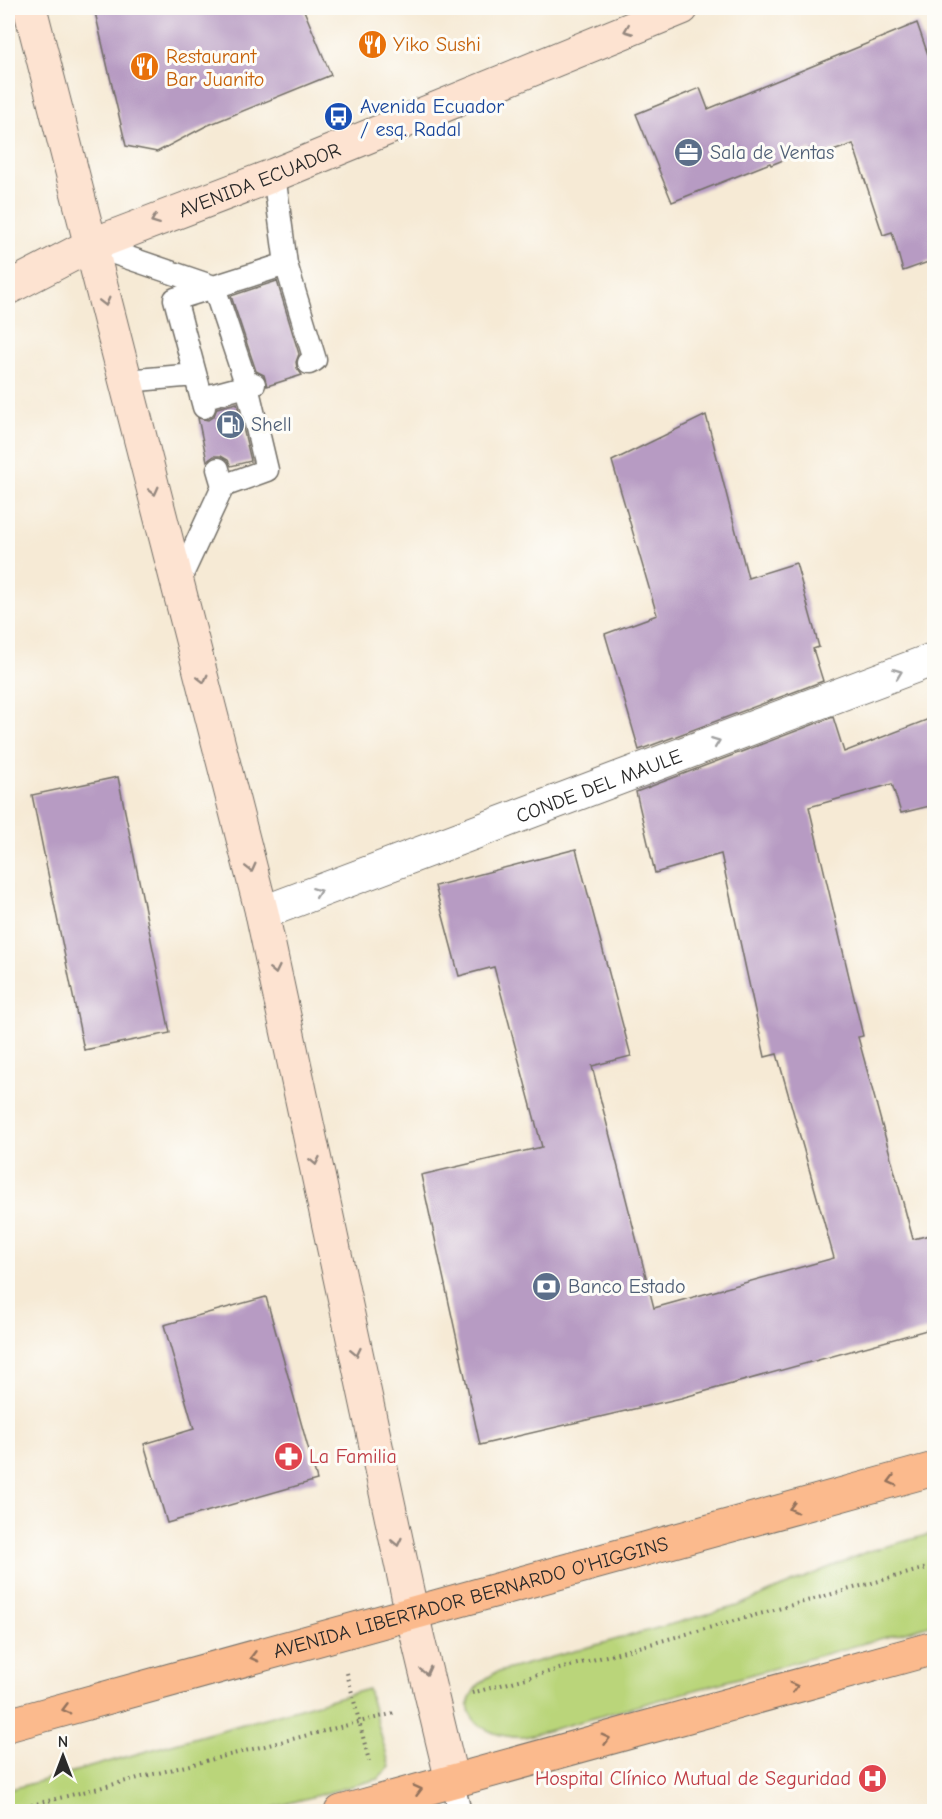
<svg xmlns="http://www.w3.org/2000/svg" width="942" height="1819" font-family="'Comic Neue',sans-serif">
	<rect width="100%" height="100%" fill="#fdfcf7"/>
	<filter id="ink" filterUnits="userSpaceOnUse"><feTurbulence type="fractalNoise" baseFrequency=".0167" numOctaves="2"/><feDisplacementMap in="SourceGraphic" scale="12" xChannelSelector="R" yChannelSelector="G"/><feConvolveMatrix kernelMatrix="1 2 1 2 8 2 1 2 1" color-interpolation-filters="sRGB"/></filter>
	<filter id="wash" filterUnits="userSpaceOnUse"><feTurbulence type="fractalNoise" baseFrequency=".008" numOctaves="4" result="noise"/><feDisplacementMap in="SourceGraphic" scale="24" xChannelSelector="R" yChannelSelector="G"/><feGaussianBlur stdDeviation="1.35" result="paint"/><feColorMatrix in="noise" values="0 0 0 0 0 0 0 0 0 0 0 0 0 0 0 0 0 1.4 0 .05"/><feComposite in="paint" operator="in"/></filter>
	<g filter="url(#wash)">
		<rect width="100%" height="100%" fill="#f6ead5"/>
		<path fill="#bad57a" stroke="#728052" stroke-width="1.5" d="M934,1533V1624L525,1737C478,1740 442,1703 495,1673L737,1606L866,1552Z
			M368,1689L390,1767L378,1779L260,1811H8V1790Z"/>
		<g id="blocks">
			<path fill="#b79bc3" d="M94,8H303L331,75L206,126L157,152L126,146Z
				M917,23L934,72V260L903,271L892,232L883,235L853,144L813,158L810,149L771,165L770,163L672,202L636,114L700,88L708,109Z
				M277,281L299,354L296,362L297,368L302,375L267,386L264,375L256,371L231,296Z
				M237,403L251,461L231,466L228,460L221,456H214L207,461L198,418L208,420L214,416L217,408Z
				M706,415L748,578L796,563L819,647L813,649L823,681L639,750L605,634L657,615L612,461Z
				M833,717L844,752L934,717V805L901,813L892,784L809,807L863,1036L858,1037L913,1239L934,1234V1328L681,1398L480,1445L421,1175L542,1147L494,967L459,976L435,886L576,849L631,1056L592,1066L654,1308L834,1258L777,1054L765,1057L721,854L655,873L636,792Z
				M118,777L170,1033L84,1050L32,795Z
				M266,1297L317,1480L167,1523L144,1444L194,1429L164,1325Z"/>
		</g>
	</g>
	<g filter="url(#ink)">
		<use href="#blocks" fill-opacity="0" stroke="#726e66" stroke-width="1.5"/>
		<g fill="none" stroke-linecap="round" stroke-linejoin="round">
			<defs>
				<path id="service" d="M91,245L214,287L286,264L274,175
					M286,264L315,360L309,363
					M126,381L195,375
					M202,398L254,384
					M204,407L175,299L214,287L247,386L267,470L223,486
					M178,583L223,486L218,469
					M452,1781L460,1812"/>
				<g id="minor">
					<path id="s1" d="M262,913L934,659"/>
				</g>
				<g id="secondary">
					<path d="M30,8L262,913L412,1614L452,1781"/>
					<path id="s2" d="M8,288L91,245L274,175L682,8"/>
				</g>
				<g id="primary">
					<path id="s3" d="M8,1725L934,1469"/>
					<path d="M341,1812L934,1648"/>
				</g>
			</defs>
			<use href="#service" stroke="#726e66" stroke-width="25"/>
			<use href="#minor" stroke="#726e66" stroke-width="35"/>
			<use href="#secondary" stroke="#726e66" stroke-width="35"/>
			<use href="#primary" stroke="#726e66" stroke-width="35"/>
			<path stroke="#726e66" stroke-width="4" stroke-dasharray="1.5 4.5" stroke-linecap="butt" d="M347,1673L369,1761
				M472,1693L934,1566
				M8,1811L395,1713"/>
			<use href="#service" stroke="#fff" stroke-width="22"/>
			<use href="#minor" stroke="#fff" stroke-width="33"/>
			<use href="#secondary" stroke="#fde3d1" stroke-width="33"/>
			<use href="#primary" stroke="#fbba8d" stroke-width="33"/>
		</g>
		<defs><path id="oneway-chevron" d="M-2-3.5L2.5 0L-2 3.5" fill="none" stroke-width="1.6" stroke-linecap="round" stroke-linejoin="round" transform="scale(1.5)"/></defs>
		<g stroke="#94877e">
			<use href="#oneway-chevron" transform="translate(628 30) rotate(158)"/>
			<use href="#oneway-chevron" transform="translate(155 220) rotate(159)"/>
			<use href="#oneway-chevron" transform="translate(105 302) rotate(76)"/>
			<use href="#oneway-chevron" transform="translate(154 491) rotate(76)"/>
			<use href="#oneway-chevron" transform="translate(203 679) rotate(76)"/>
			<use href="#oneway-chevron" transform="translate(251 868) rotate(76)"/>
			<use href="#oneway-chevron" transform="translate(275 970) rotate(78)"/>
			<use href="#oneway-chevron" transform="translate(315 1161) rotate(78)"/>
			<use href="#oneway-chevron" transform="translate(356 1352) rotate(78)"/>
			<use href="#oneway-chevron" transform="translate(397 1542) rotate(77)"/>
			<use href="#oneway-chevron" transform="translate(426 1671) rotate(76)"/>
		</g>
		<g stroke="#a0a0a0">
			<use href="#oneway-chevron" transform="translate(898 673) rotate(-21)"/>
			<use href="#oneway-chevron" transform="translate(716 742) rotate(-21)"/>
			<use href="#oneway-chevron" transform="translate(317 892) rotate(-21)"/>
		</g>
		<g stroke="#93725c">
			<use href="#oneway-chevron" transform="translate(892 1481) rotate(165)"/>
			<use href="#oneway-chevron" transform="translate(793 1508) rotate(165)"/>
			<use href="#oneway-chevron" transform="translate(254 1657) rotate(165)"/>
			<use href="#oneway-chevron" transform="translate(794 1687) rotate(-15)"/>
			<use href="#oneway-chevron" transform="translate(66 1709) rotate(165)"/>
			<use href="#oneway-chevron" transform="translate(606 1739) rotate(-15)"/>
			<use href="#oneway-chevron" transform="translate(418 1790) rotate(-15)"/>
		</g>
	</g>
	<defs>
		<symbol id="restaurant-disc" viewBox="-11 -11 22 22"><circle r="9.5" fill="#e8710a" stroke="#fdfcf7"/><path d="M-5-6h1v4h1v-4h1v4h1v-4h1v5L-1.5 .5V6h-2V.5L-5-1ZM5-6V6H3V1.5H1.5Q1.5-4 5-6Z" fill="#fff"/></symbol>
		<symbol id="bus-disc" viewBox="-11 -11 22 22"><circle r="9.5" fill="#1a4fb4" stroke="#fdfcf7"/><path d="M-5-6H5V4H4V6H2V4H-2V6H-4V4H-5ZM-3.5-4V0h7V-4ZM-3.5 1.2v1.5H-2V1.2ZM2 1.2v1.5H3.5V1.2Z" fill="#fff"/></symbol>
		<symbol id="office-disc" viewBox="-11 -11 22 22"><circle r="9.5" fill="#5c6f8a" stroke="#fdfcf7"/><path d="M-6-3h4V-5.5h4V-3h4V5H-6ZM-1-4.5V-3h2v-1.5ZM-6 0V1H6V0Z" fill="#fff"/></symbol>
		<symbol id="fuel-disc" viewBox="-11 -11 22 22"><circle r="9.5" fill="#5c6f8a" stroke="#fdfcf7"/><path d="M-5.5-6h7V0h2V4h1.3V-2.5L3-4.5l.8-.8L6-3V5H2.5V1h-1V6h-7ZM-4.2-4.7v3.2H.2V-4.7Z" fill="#fff"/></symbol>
		<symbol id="bank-disc" viewBox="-11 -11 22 22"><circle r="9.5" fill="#5c6f8a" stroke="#fdfcf7"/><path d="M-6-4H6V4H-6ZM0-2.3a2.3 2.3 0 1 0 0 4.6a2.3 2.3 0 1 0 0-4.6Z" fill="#fff"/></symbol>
		<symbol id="pharmacy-disc" viewBox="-11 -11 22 22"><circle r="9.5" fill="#e0444e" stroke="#fdfcf7"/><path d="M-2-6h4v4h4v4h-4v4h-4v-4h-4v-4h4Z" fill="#fff"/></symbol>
		<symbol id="hospital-disc" viewBox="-11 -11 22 22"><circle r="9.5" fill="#e0444e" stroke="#fdfcf7"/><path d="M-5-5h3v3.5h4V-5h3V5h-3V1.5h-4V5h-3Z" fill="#fff"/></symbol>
	</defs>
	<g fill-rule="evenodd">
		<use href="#restaurant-disc" x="356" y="28" width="33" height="33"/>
		<use href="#restaurant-disc" x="128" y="50" width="33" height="33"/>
		<use href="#bus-disc" x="322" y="100" width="33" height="33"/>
		<use href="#office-disc" x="672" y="136" width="33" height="33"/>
		<use href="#fuel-disc" x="214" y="408" width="33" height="33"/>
		<use href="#bank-disc" x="530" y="1270" width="33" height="33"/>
		<use href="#pharmacy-disc" x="272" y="1440" width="33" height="33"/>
		<use href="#hospital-disc" x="856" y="1762" width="33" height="33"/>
	</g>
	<g text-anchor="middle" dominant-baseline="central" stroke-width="6" stroke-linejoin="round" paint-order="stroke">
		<g font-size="20" fill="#c56008" stroke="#fdfcf7" text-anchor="start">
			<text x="393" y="44">Yiko Sushi</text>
			<text x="166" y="56">Restaurant<tspan x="166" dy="23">Bar Juanito</tspan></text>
		</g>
		<g font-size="20" fill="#164399" stroke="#fdfcf7" text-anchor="start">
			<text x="360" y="106">Avenida Ecuador<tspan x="360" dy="23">/ esq. Radal</tspan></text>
		</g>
		<g font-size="20" fill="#4e5e75" stroke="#fdfcf7" text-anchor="start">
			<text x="710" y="152">Sala de Ventas</text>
			<text x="251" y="424">Shell</text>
			<text x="568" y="1286">Banco Estado</text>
		</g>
		<g font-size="20" fill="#2b2b2b" stroke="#fdfcf7">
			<text stroke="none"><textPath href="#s2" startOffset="274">AVENIDA ECUADOR</textPath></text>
			<text stroke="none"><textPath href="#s1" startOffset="360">CONDE DEL MAULE</textPath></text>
			<text stroke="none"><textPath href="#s3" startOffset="480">AVENIDA LIBERTADOR BERNARDO O'HIGGINS</textPath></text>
		</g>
		<g font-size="20" fill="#be3a42" stroke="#fdfcf7" text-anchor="start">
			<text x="309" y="1456">La Familia</text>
			<text x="851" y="1778" text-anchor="end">Hospital Clínico Mutual de Seguridad</text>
		</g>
	</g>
	<rect width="942" height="1819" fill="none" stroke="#fdfcf7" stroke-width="30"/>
	<g transform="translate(63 1756)" stroke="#fdfcf7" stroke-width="4.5" paint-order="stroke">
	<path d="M0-4.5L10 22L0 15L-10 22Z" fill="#2b2b2b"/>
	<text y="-9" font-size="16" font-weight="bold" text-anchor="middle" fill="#2b2b2b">N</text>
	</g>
</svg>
